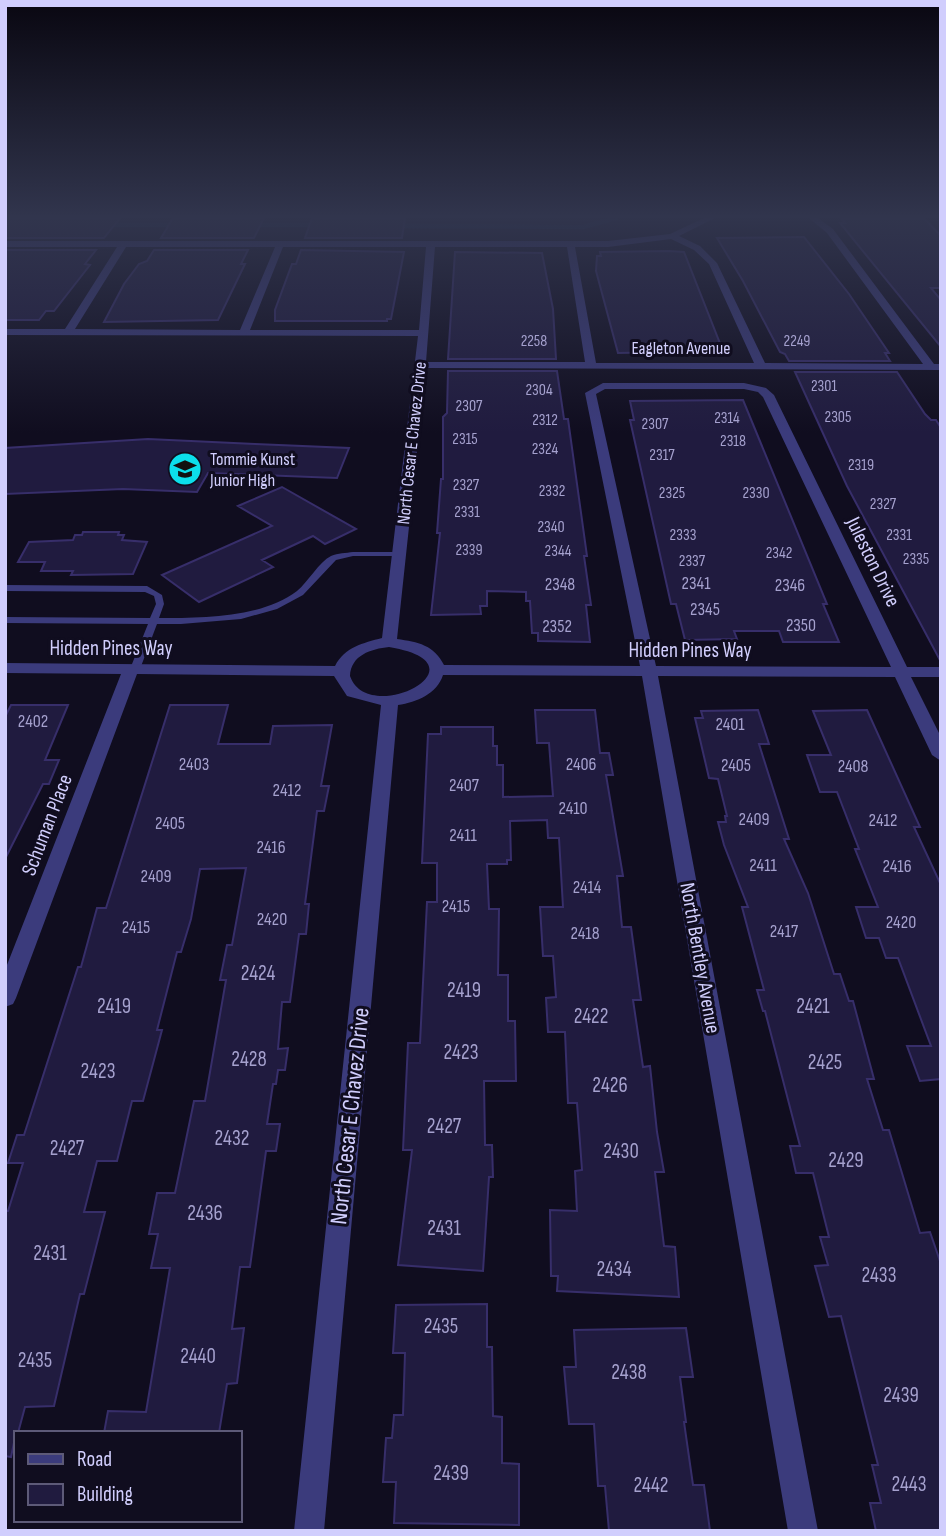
<svg xmlns="http://www.w3.org/2000/svg" width="946" height="1536" font-family="'Sofia Sans Condensed',sans-serif">
	<rect width="100%" height="100%" fill="#100d1f"/>
	<g fill="none" stroke-linecap="round" stroke-linejoin="round">
		<path stroke="#0e2442" stroke-width="4.5" d="M106,225H177
			M250,225H317
			M393,226L583,227L616,218"/>
	</g>
	<path fill="#201b3f" stroke="#372e6a" stroke-width="2" d="M5,218H120L104,238H5Z
		M173,218H264L254,238H161Z
		M312,218H405L402,238H305Z
		M842,219H925L941,236V288H931L941,300V347L840,223H845Z
		M804,237L849,294L889,353H885L890,361H789L785,354L780,352L743,281L717,238Z
		M5,250H96L85,264L90,265L54,311H46L39,320H5Z
		M154,250H248L241,264H245L218,320L104,322L124,284L139,264L147,261Z
		M301,250L404,252L391,319H387V321H275V310L292,264H296Z
		M669,251L684,252L723,351L618,353L596,271L597,256H601L600,252Z
		M455,252L542,253L553,309L556,359H448Z
		M448,371H557L564,419H568L587,556H584L591,605H586L590,642L538,641V633H532L530,601H526V592L487,591V606H480L481,614L431,615L440,533H437L441,479H443V417L447,413Z
		M795,372H897L925,414L931,420H936L941,428V662L847,486Z
		M743,400L827,604H823L839,642H783L779,631H734L737,639L685,640L676,604H671L630,420H634L630,401Z
		M148,439L255,444L349,448L337,478L208,473L197,492L123,489L5,494V448Z
		M282,487L356,529L325,544L313,536L262,560L273,567L199,602L162,575L272,526L238,506Z
		M83,532H119L118,535H124L122,540L147,542L133,574L71,575L73,571H41L45,562H18L29,542L73,540L75,535H82Z
		M11,705H68L45,760H59L49,784H43L5,859V717Z
		M170,705H228L218,744H270L273,726L332,725L321,786H329L324,811H317L305,904H309L306,934H299L290,1002H282L278,1049L288,1048L285,1070H278L276,1084H273L267,1124H280L276,1151H266L250,1267H240L232,1329L244,1328L237,1383L227,1384L219,1433H104L108,1411L146,1412L170,1268H151L158,1234H149L157,1193H175L194,1101H205L226,980H220L227,945H232L246,868L200,869L191,919L181,952H177L157,1030H162L143,1101H132L117,1161H97L84,1212H105L84,1294H80L54,1406L25,1407L18,1433H16L11,1457L5,1456V1211H8L23,1163H8L17,1135H24L78,967H81L97,908H106Z
		M535,710H595L600,753H609L613,775H606L623,876H617L622,927H631L641,1000H633L643,1067L650,1066L657,1132L664,1172H655L664,1246L675,1247L679,1297L557,1291L558,1276H551L550,1210L577,1211L575,1171L582,1170L577,1103H568L565,1032H548L546,998L556,997L553,956H543L540,907H563L559,838H548L547,820L510,821L511,860H507V864H487L489,909H499L498,975H508V1021H515L516,1081H484L485,1145H492L493,1177H489L483,1271L398,1265L412,1150H403L408,1043H420L427,902H437V863H422L428,734H441V727H493V746H497V765H503V797L553,796L549,743H537Z
		M758,710L769,744H759L789,839H784L808,893L834,974H840L849,1001H853L874,1079H867L883,1130H889L920,1233L930,1232L941,1264V1531H876L870,1503H881L872,1465H878L841,1316L829,1317L815,1266L828,1265L820,1237H829L813,1173H796L790,1146H800L765,1011H763L757,990H764L742,907H748L724,845L718,822H726L725,816H727L718,779L709,778L695,718H703L701,711Z
		M867,710L920,827H914L941,885V1079L920,1081L907,1046H931L898,958H886L879,938H866L856,907H878L855,849H859L837,792H820L807,755H831L813,711Z
		M487,1304V1347H492L493,1416L502,1417V1463L519,1464V1525L394,1523L396,1482H383L386,1438H392L394,1415H403L405,1353H393L396,1305Z
		M686,1328L693,1377H680L686,1422H684L693,1485H704L710,1531H609L605,1486H598L594,1424H569L564,1367H576L574,1330Z"/>
	<g fill="none" stroke-linecap="round" stroke-linejoin="round">
		<path fill="#3b3b7c" fill-rule="evenodd" d="M353,552H400L404,554L400,556H353L336,560L303,595L277,609L241,619L181,624H157L140,669L135,672L130,669L148,624L5,623V617L150,618L156,604L154,596L145,592L5,591V585L147,586L162,595L164,604L159,618C201,618 262,618 297,591C308,582 319,562 331,556C338,553 346,553 353,552Z"/>
		<path fill="#3b3b7c" fill-rule="evenodd" d="M704,218H715L679,236L700,246L717,263L765,363L923,364L827,233L809,218H818L833,229L934,364H941V370L426,368L397,639C418,642 434,645 444,665L640,666L585,393L603,383H744L766,388L774,395L907,667H941V677H911L941,737V761L932,755L895,677L658,676L818,1531H788L642,676L443,675C437,694 417,702 398,705L324,1531H294L381,705L347,696L334,676L137,674L16,998L13,1004L5,1007V970L121,674L5,673V663L335,666C345,647 363,643 382,638L418,336L5,335V329H65L117,247H5V241H608L670,234ZM671,239L694,250L709,264L754,363H596L575,247H608ZM126,247H275L240,330L75,329ZM283,247H426L419,330H250ZM435,247H567L585,362H426ZM605,389H744L758,392L763,397L891,667L656,666L596,394ZM389,647C492,664 368,728 350,676C351,655 371,649 389,647Z"/>
	</g>
	<linearGradient id="sky" x2="0" y2="1"><stop stop-color="#090711"/><stop offset="0.5" stop-color="#31354d"/><stop offset="1" stop-color="#31354d" stop-opacity="0"/></linearGradient>
	<rect width="946" height="433" fill="url(#sky)"/>
	<defs>
		<symbol id="school-disc" viewBox="-11 -11 22 22"><circle r="9.5" fill="#0cdeeb" stroke="#100d1f"/><path d="M0-5L7-2L0 1L-7-2ZM-4 1L0 2.5L4 1V4Q0 6-4 4Z" fill="#111"/></symbol>
	</defs>
	<g fill-rule="evenodd">
		<use href="#school-disc" x="166" y="450" width="38" height="38"/>
	</g>
	<g text-anchor="middle" dominant-baseline="central" stroke-width="6" stroke-linejoin="round" paint-order="stroke">
		<g font-size="16" fill="#a5a1ce">
			<text x="534" y="341">2258</text>
			<text x="797" y="341">2249</text>
			<text x="824" y="386">2301</text>
			<text x="539" y="390">2304</text>
			<text x="469" y="406">2307</text>
			<text x="838" y="417">2305</text>
			<text x="727" y="418">2314</text>
			<text x="545" y="420">2312</text>
			<text x="655" y="424">2307</text>
			<text x="465" y="439">2315</text>
			<text x="733" y="441">2318</text>
			<text x="545" y="449">2324</text>
			<text x="662" y="455">2317</text>
			<text x="861" y="465">2319</text>
			<text x="466" y="485">2327</text>
			<text x="552" y="491">2332</text>
			<text x="672" y="493">2325</text>
			<text x="756" y="493">2330</text>
			<text x="883" y="504">2327</text>
			<text x="467" y="512">2331</text>
			<text x="551" y="527">2340</text>
			<text x="683" y="535">2333</text>
			<text x="899" y="535">2331</text>
			<text x="469" y="550">2339</text>
			<text x="558" y="551">2344</text>
			<text x="779" y="553">2342</text>
			<text x="916" y="559">2335</text>
			<text x="692" y="561">2337</text>
		</g>
		<g font-size="18" fill="#d1cefd" stroke="#100d1f">
			<text x="681" y="348">Eagleton Avenue</text>
			<text transform="translate(412 443) rotate(-84)">North Cesar E Chavez Drive</text>
		</g>
		<g font-size="18" fill="#d1cefd" stroke="#100d1f" text-anchor="start">
			<text x="210" y="459">Tommie Kunst<tspan x="210" dy="21">Junior High</tspan></text>
		</g>
		<g font-size="18" fill="#a5a1ce">
			<text x="696" y="583">2341</text>
			<text x="560" y="584">2348</text>
			<text x="790" y="585">2346</text>
			<text x="705" y="609">2345</text>
			<text x="801" y="625">2350</text>
			<text x="557" y="626">2352</text>
			<text x="33" y="721">2402</text>
			<text x="730" y="724">2401</text>
			<text x="194" y="764">2403</text>
			<text x="581" y="764">2406</text>
			<text x="736" y="765">2405</text>
			<text x="853" y="766">2408</text>
			<text x="464" y="785">2407</text>
			<text x="287" y="790">2412</text>
			<text x="573" y="808">2410</text>
			<text x="754" y="819">2409</text>
			<text x="883" y="820">2412</text>
			<text x="170" y="823">2405</text>
			<text x="463" y="835">2411</text>
			<text x="271" y="847">2416</text>
			<text x="763" y="865">2411</text>
			<text x="897" y="866">2416</text>
			<text x="156" y="876">2409</text>
			<text x="587" y="887">2414</text>
			<text x="456" y="906">2415</text>
			<text x="272" y="919">2420</text>
			<text x="901" y="922">2420</text>
			<text x="136" y="927">2415</text>
			<text x="784" y="931">2417</text>
			<text x="585" y="933">2418</text>
		</g>
		<g font-size="21" fill="#d1cefd" stroke="#100d1f">
			<text transform="translate(873 562) rotate(64)">Juleston Drive</text>
			<text x="111" y="648">Hidden Pines Way</text>
			<text x="690" y="650">Hidden Pines Way</text>
			<text transform="translate(47 825) rotate(-69)">Schuman Place</text>
			<text transform="translate(700 958) rotate(80)">North Bentley Avenue</text>
		</g>
		<g font-size="21" fill="#a5a1ce">
			<text x="258" y="973">2424</text>
			<text x="464" y="990">2419</text>
			<text x="114" y="1006">2419</text>
			<text x="813" y="1006">2421</text>
			<text x="591" y="1016">2422</text>
			<text x="461" y="1052">2423</text>
			<text x="249" y="1059">2428</text>
			<text x="825" y="1062">2425</text>
			<text x="98" y="1071">2423</text>
			<text x="610" y="1085">2426</text>
			<text x="444" y="1126">2427</text>
			<text x="232" y="1138">2432</text>
			<text x="67" y="1148">2427</text>
			<text x="621" y="1151">2430</text>
			<text x="846" y="1160">2429</text>
			<text x="205" y="1213">2436</text>
			<text x="444" y="1228">2431</text>
			<text x="50" y="1253">2431</text>
			<text x="614" y="1269">2434</text>
			<text x="879" y="1275">2433</text>
			<text x="441" y="1326">2435</text>
			<text x="198" y="1356">2440</text>
			<text x="35" y="1360">2435</text>
			<text x="629" y="1372">2438</text>
			<text x="901" y="1395">2439</text>
			<text x="451" y="1473">2439</text>
			<text x="909" y="1484">2443</text>
			<text x="651" y="1485">2442</text>
		</g>
		<g font-size="24" fill="#d1cefd" stroke="#100d1f">
			<text transform="translate(350 1116) rotate(-84)">North Cesar E Chavez Drive</text>
		</g>
	</g>
	<rect width="946" height="1536" fill="none" stroke="#d1cefd" stroke-width="14"/>
	<rect x="14" y="1431" width="228" height="91" fill="#100d1f" stroke="#5d5a78" stroke-width="2"/>
	<rect x="28" y="1454" width="35" height="10" fill="#3b3b7c" stroke="#5d5a78" stroke-width="2"/>
	<text x="77" y="1466" font-size="21" fill="#d1cefd">Road</text>
	<rect x="28" y="1484" width="35" height="21" fill="#201b3f" stroke="#5d5a78" stroke-width="2"/>
	<text x="77" y="1501" font-size="21" fill="#d1cefd">Building</text>
</svg>
